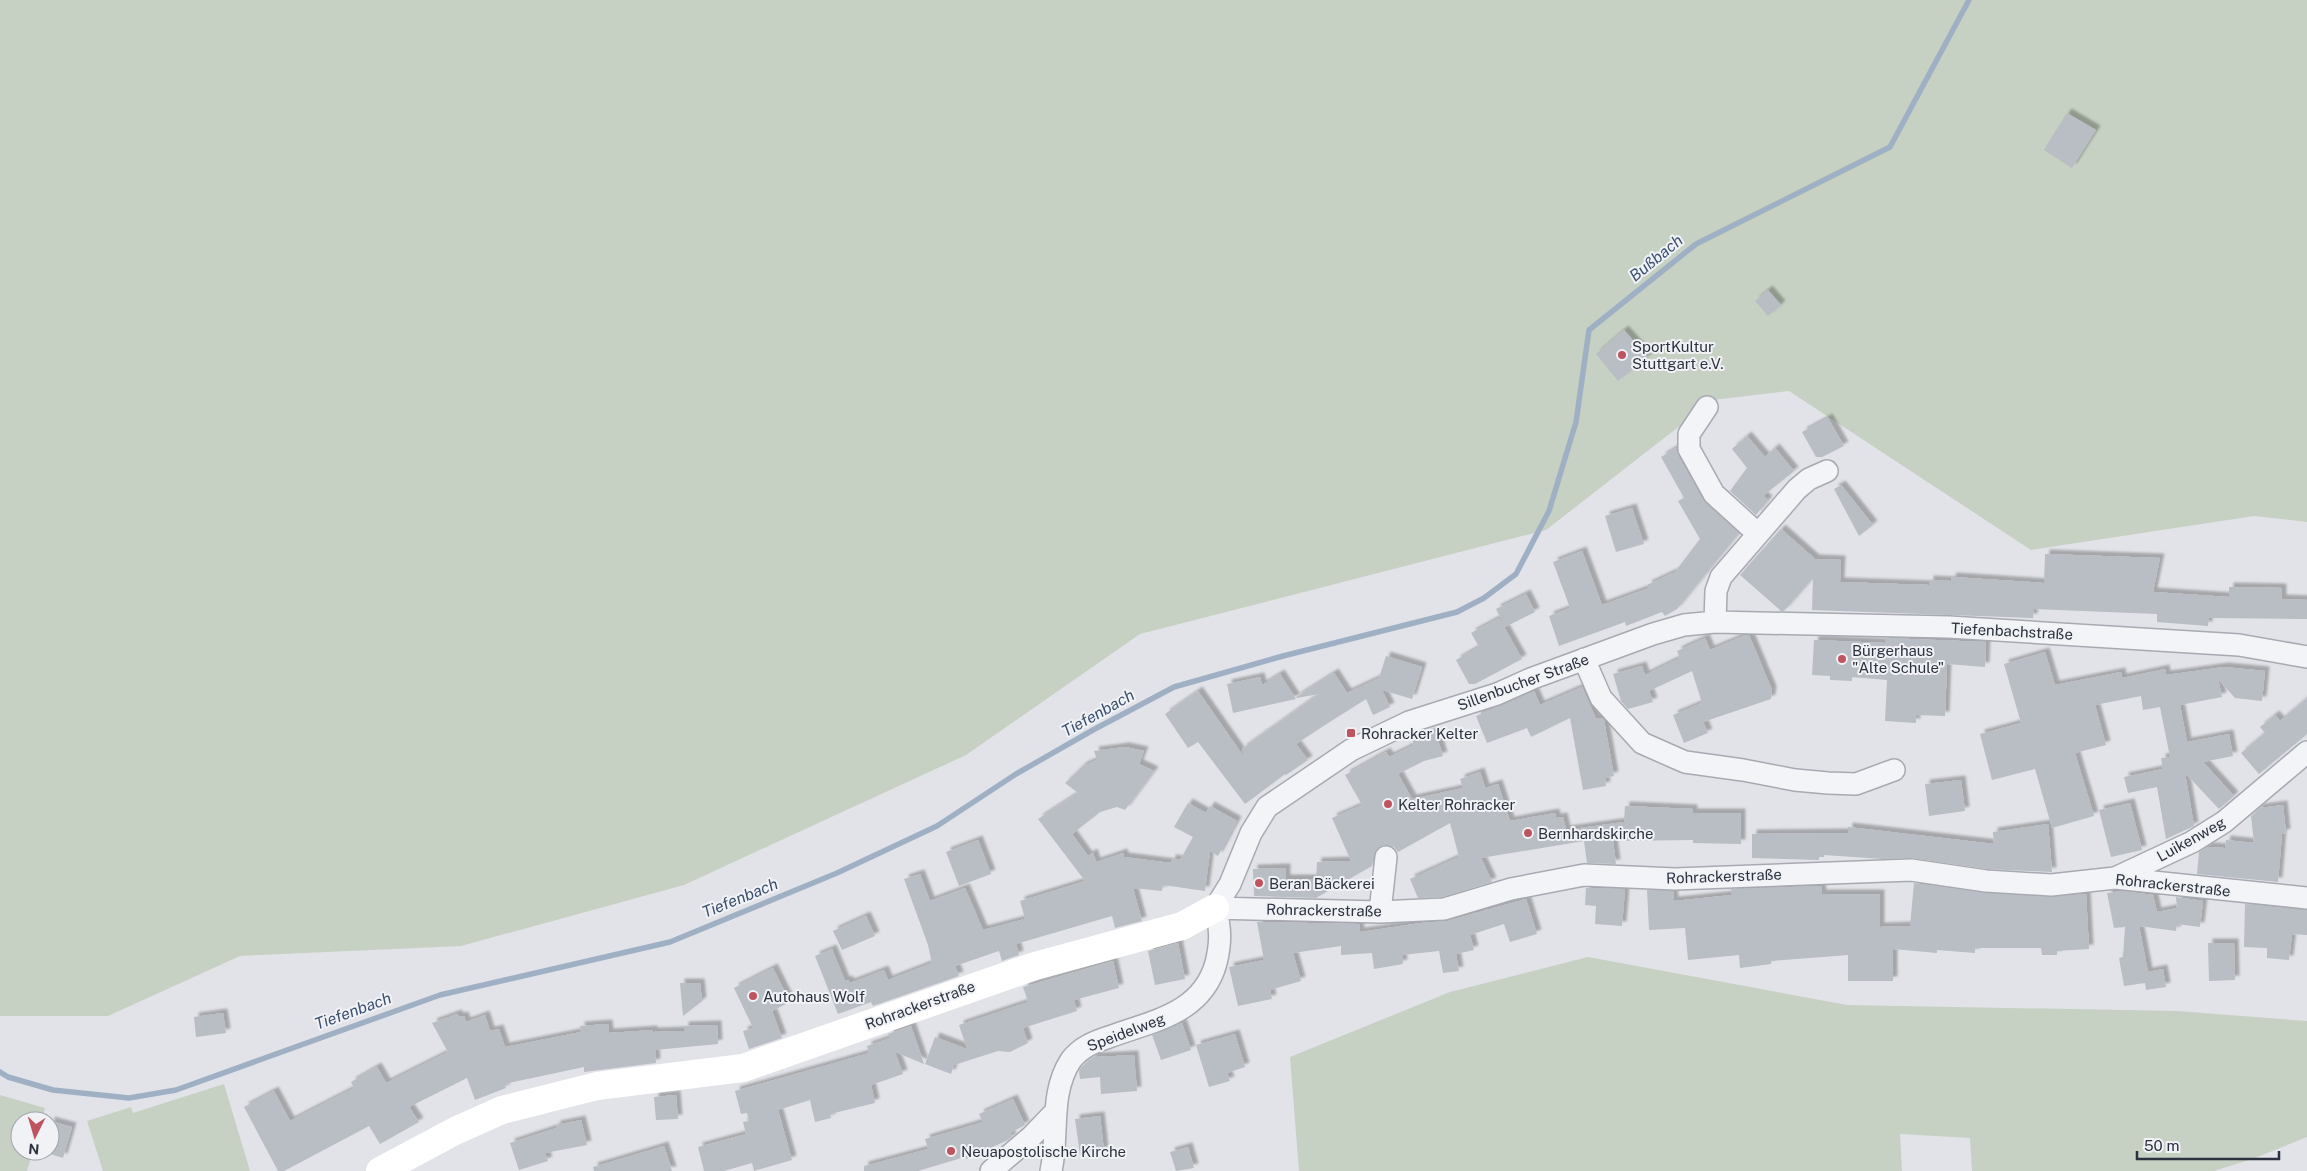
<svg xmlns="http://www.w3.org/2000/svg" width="2307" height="1171" font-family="'Public Sans',sans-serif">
	<defs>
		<filter id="shadow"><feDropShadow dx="4.5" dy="-4.5" stdDeviation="1" flood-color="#0004"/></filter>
	</defs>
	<rect width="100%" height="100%" fill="#e1e3e8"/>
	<path fill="#c6d1c3" d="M0,0H2307V522L2254,516L2031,550L1789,391L1713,400L1546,530L1140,634L966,755L684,885L461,946L240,956L108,1016H0Z
		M1588,957L1847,1005L2177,1011L2307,1021V1137L2255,1158L2214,1171H1972L1970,1138L1900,1134L1902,1171H1299L1290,1057L1450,992Z
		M224,1084L250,1171H103L87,1121L131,1107L133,1113Z
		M0,1095L45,1108L41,1121H20V1151H33L27,1171H0Z"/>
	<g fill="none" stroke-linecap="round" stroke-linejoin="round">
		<path stroke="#a0b0c4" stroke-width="5.5" d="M0,1072L8,1077L53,1090L129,1098L176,1090L440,995L670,942L837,873L937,826L1016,774L1093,730L1174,687L1283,656L1457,612L1484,598L1516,574L1549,511L1576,422L1589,330L1696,244L1890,147L1969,0"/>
	</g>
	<path fill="#b9bdc4" filter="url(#shadow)" d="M2067,113L2096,130L2072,168L2044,150Z
		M1768,290L1781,305L1768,316L1755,301Z
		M1624,330L1648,357L1618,381L1596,354Z
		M1828,418L1844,446L1822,457H1816L1802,432Z
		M1747,436L1765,457L1775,448L1794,471L1763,496L1768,500L1756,515L1730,491L1747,468L1732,449Z
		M1676,448L1678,455L1703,500L1739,533L1677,609L1665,616L1662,612L1626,626L1625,622L1559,646L1549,616L1570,608L1553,562L1582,551L1602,605L1649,588L1647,585L1675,572L1700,539L1678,501L1684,498L1661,457Z
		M1841,485L1873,525L1859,536L1834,489Z
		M1632,508L1644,544L1616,552L1605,516Z
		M1781,529L1815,559L1841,560L1840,582L1929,585V580L1951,581L1952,577L2044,583L2045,554L2160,558L2153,592L2229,597V587L2282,588V599L2307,600V619L2209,618L2208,626L2157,622V614L2034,609L2033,618L1812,610L1813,578L1784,611H1781L1740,575Z
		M1526,594L1535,612L1505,627L1496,609Z
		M1499,618L1522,659L1475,684H1469L1456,660L1479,647L1471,633Z
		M1746,635H1749L1772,690L1771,699L1703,722L1708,733L1684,743L1673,715L1702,703L1692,671L1649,691L1653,702L1628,709L1621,701L1613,674L1642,666L1645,675L1680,658L1677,651L1705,638L1710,650Z
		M1885,638L1986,642L1985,667L1947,664L1945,716L1916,715V723L1885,721L1887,680L1852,677V681L1830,680V676L1812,675L1814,640L1885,643Z
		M2045,652L2055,685L2121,672L2122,678L2165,669L2166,675L2224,667L2265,671L2262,701L2235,698L2218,679L2222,697L2180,705L2187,742L2229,734L2233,756L2203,762L2234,796L2219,809L2185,773L2194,826L2166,839L2157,787L2128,793L2124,777L2163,769L2161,758L2170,757L2160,707L2143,710L2141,696L2095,705L2106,745L2075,753L2094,816L2052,828L2035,769L1992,780L1980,734L2021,723L2004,664Z
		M1386,656L1422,667L1412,699L1382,690L1390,707L1373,715L1366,699L1325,725L1296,744L1308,760L1286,775L1285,774L1245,804L1198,742L1188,748L1165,714L1198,691L1244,757L1242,749L1319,694L1297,698L1296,697L1334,673L1347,693L1379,678Z
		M1280,674L1296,699L1233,713L1227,684L1260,677L1262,685Z
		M1582,687L1596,719L1602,718L1604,720L1614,776L1605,778L1606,786L1583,790L1570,718L1531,737L1527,728L1487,743L1476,716L1534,691L1540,705Z
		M2307,698V734L2259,774L2241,753L2265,733L2260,727L2275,715L2280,721Z
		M1435,731L1443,756L1424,761L1398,774L1412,799L1463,788L1460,779L1480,772L1485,788L1498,784L1510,821L1555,813L1556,818L1563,817L1566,830L1624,822L1625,806L1693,809V813H1741V844L1693,843V840L1613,841L1616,864L1587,863L1584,841L1481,858L1492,882L1442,897L1418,898L1410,879L1459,857L1450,823L1398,852L1394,847L1388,845L1381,846L1376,850L1372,866L1316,898L1254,896L1253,869L1286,868V879H1316L1317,862L1351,861L1332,818L1362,805L1345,775L1386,752L1389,757L1414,745L1412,740Z
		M1125,747L1144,751L1139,764L1154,771L1125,810L1117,807L1100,812L1072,834L1088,856L1093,853L1096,862L1123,853L1124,857L1171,863V859L1180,860L1193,837L1174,827L1188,803L1206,813L1210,806L1237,821L1218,856L1210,851L1205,891L1163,885L1162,891L1133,888L1142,921L1115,928L1112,916L1016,944L1019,955L1002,961L999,951L955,966L959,976L873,1006L871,1002L838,1014L815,956L832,949L845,981L848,980L850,983L884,970L888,980L932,963L928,945L904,879L920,874L930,901L965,888L983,930L1025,919L1020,901L1085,881L1038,819L1078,793L1065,783L1083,766L1097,760L1094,751Z
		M1961,780L1965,811L1929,816L1925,784Z
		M2130,803L2142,850L2111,857L2099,810Z
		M2283,805L2286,833L2282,834L2278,882L2197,874L2199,852L2208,847L2225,848L2226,840L2254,843L2251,816L2260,808Z
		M2048,824L2052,872L1987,869L1911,858L1883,859L1824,855V857H1819V860L1752,858V834L1848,833V827L1994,844L1993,832Z
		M978,840L991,874L959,886L946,852Z
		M1914,883L1985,893L2050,897L2086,894L2089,949L2057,951V955H2042L2041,948H1975V953L1937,950V953L1893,949V981H1848V955L1771,961V964L1740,968L1739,955L1688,960L1685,928L1649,930L1647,890L1673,891L1674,901L1732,895L1731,889L1821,886L1822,894H1880V927L1910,926Z
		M1586,888L1625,889L1622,926L1595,924L1596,906L1585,905Z
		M2123,891L2153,895L2157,912L2177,908L2176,897L2203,901L2200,927L2177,924L2176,931L2139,926L2148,972L2163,969L2166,987L2146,990L2145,983L2124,986L2119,958L2123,957L2125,927L2114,928L2107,893Z
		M1526,899L1537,934L1510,942L1504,924L1470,935L1474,950L1456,954L1459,971L1443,973L1439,951L1402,955L1403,964L1374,969L1372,953L1341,955V946L1293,953L1301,981L1270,990L1272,999L1238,1006L1229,967L1264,960L1257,922L1359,924L1360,932L1421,923L1447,921Z
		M2245,904L2307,910V935L2292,934L2289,960L2267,958V948L2244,947Z
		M866,916L875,936L842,950L833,931Z
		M1178,943L1185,979L1155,985L1148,951Z
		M2208,943H2234L2235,980L2209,981Z
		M1113,961L1119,988L1074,1000L1077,1011L1023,1028L1028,1043L1010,1052L998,1051L954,1065L951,1074L925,1064L935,1037L967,1049L959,1025L1028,1002L1023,987Z
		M773,968L790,1002L772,1011L782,1038L749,1049L743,1031L753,1028L734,988Z
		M680,983H700L702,1001L683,1016Z
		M223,1013L226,1033L196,1037L194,1017Z
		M457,1014L459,1017L464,1016L466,1022L485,1015L490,1031L499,1029L505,1047L581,1032L580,1026L608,1024L609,1033L653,1030V1032L684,1031V1026L717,1025L718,1044L655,1050L656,1063L584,1072V1067L504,1084L506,1088L475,1100L467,1078L409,1107L419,1122L380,1144L369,1126L284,1171H278L244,1107L274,1091L290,1121L354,1088L351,1082L377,1067L386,1083L448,1052L432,1023Z
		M1182,1023L1191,1050L1161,1060L1152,1035Z
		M911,1026L924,1064L895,1052L903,1074L871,1085L875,1103L830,1114L831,1118L815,1122L810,1100L778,1110L792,1160L754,1171L752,1163L724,1171H704L698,1147L746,1134L743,1122L749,1121L747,1113L741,1114L735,1091L869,1053L867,1046L890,1038L888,1034Z
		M1235,1034L1245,1067L1227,1073L1230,1081L1209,1087L1196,1045Z
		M1097,1055V1057L1134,1055L1137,1091L1101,1094L1100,1077L1080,1079L1079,1071L1081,1067Z
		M676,1095L678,1119L656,1120L654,1097Z
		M1013,1099L1025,1125L1010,1133L1012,1137L1008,1140L966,1159L965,1157L918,1171H864V1166L928,1149L925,1139L983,1122L979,1114Z
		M1100,1116L1104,1151L1080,1155L1075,1119Z
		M581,1120L587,1145L545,1153L548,1161L519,1170L510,1143L556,1128V1125Z
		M50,1121L72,1127L63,1158L50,1154Z
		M664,1146L672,1171H594L593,1167Z
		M1188,1147L1194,1168L1176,1171L1170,1152Z"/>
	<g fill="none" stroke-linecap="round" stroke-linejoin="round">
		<defs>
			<path id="street" d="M1707,407L1689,434V449L1714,494L1757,533
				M1715,622L1716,591L1721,577L1797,489L1809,479L1827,471
				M1584,659L1601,698L1642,743L1685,762L1743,770L1795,780L1828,783L1856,784L1894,770
				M2115,878L2192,842L2224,822L2307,752
				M1215,908L1230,884L1251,833L1267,807L1351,750L1409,722L1497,694L1533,678L1653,634L1684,625L1715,622L1949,627L2239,645L2307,657
				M1215,908L1380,912L1444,909L1511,889L1584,875L1675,879L1911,870L1986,881L2051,885L2115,878L2307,898
				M1380,912L1386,857
				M991,1171L1031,1137L1055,1112
				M1051,1171C1059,1135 1049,1093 1071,1060C1081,1047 1094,1042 1109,1037C1152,1021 1202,1014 1216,963C1221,943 1221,928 1215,908"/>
		</defs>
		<use href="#street" stroke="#a7aab2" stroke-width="24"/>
		<use href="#street" stroke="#f3f4f7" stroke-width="21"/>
		<path stroke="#fff" stroke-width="28" d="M380,1171L455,1131L502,1110L597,1086L743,1068L1035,966L1182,926L1215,908"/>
	</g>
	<g fill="#bf5461" stroke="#f0f2f6" stroke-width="2">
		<circle cx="1622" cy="355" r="5"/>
		<circle cx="1842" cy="659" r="5"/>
		<rect x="1346" y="728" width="10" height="10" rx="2.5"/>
		<circle cx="1388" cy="804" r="5"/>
		<circle cx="1528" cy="833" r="5"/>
		<circle cx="1259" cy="883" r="5"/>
		<circle cx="753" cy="996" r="5"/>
		<circle cx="951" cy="1151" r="5"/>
	</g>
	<g text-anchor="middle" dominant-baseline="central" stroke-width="4" stroke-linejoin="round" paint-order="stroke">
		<g font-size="15" fill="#2b313e" stroke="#f0f2f6" text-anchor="start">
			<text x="1632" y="346">SportKultur<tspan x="1632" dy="17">Stuttgart e.V.</tspan></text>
			<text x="1852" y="650">Bürgerhaus<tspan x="1852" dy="17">"Alte Schule"</tspan></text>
			<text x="1361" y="733">Rohracker Kelter</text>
			<text x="1398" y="804">Kelter Rohracker</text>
			<text x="1538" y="833">Bernhardskirche</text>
			<text x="1269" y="883">Beran Bäckerei</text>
			<text x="763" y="996">Autohaus Wolf</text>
			<text x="961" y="1151">Neuapostolische Kirche</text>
		</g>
		<g font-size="15" fill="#2b313e" stroke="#f0f2f6">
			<text transform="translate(2012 631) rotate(3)">Tiefenbachstraße</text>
			<text transform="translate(1523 682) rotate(-20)">Sillenbucher Straße</text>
			<text transform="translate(2191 839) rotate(-29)">Luikenweg</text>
			<text transform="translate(1724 876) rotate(-2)">Rohrackerstraße</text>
			<text transform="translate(2173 885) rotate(6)">Rohrackerstraße</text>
			<text transform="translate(1324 910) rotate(1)">Rohrackerstraße</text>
			<text transform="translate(920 1005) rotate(-20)">Rohrackerstraße</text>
			<text transform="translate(1126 1032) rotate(-21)">Speidelweg</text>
		</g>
		<g font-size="16" font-style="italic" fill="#3a4f6d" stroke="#f0f2f6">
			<text transform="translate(1656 258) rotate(-39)">Bußbach</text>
			<text transform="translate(1098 713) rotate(-29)">Tiefenbach</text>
			<text transform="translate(740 898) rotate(-22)">Tiefenbach</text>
			<text transform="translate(353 1011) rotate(-20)">Tiefenbach</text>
		</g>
	</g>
	<g transform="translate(35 1136) rotate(185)"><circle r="24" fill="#f0f2f6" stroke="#a1a5ac"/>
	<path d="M0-4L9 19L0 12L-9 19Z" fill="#bf5461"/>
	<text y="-8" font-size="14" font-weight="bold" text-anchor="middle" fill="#2b313e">N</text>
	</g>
	<path d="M2137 1151v8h142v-8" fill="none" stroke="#2b313e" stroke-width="2.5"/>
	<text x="2144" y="1151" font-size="15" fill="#2b313e" stroke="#f0f2f6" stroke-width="4" paint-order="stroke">50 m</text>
</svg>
